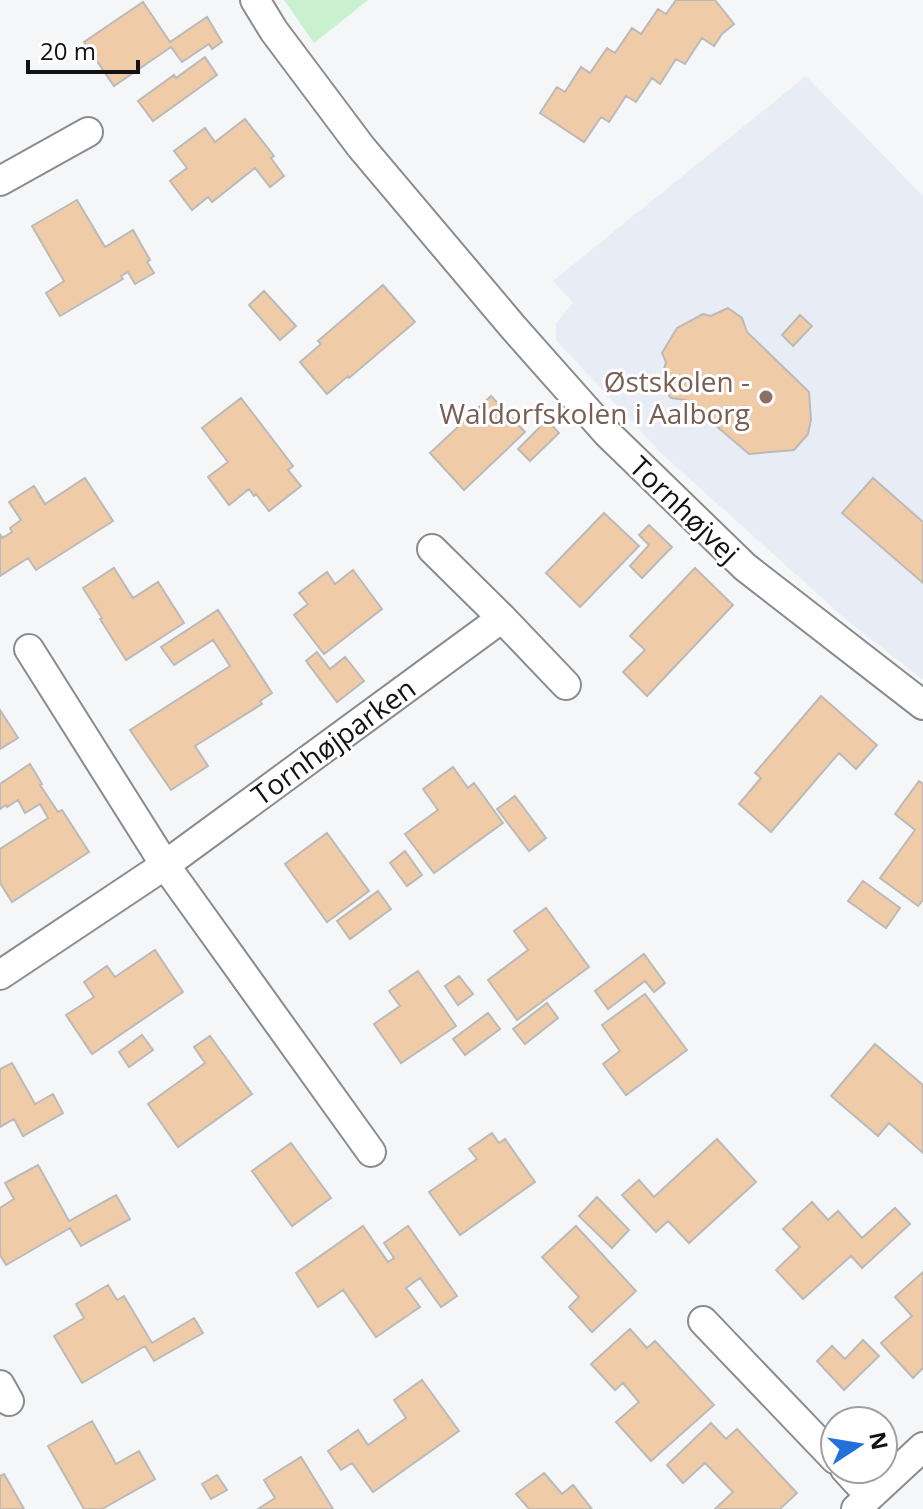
<svg xmlns="http://www.w3.org/2000/svg" width="923" height="1509" font-family="'Open Sans',sans-serif">
	<rect width="100%" height="100%" fill="#f5f6f8"/>
	<path fill="#e8ecf5" d="M806,76L923,196V680L842,616L662,454L556,340V323L573,303L553,281Z"/>
	<path fill="#c9f0cf" d="M284,0H368L314,43Z"/>
	<path fill="#efcba8" stroke="#bcbab8" stroke-width="2" d="M676,0H715L734,24L722,34L714,46L702,38L685,64L676,59L660,84L652,78L636,102L626,96L609,122L601,117L584,142L540,113L557,87L565,92L581,67L590,73L607,48L615,53L632,28L641,34L658,9L666,14Z
		M143,2L170,42L207,17L222,42L212,49L209,44L182,62L171,47L114,86L84,42Z
		M205,57L217,75L153,121L138,101L174,75L176,78Z
		M245,119L274,156L271,158L284,176L270,187L255,168L212,202L208,197L192,210L170,181L187,168L174,151L205,128L215,142Z
		M77,200L105,247L133,230L150,260L147,262L154,273L135,284L128,272L121,276L123,279L60,316L46,293L64,281L32,226Z
		M383,285L415,322L349,378L348,376L327,394L300,362L321,344L318,341Z
		M264,291L296,326L280,340L249,305Z
		M728,308L742,318L747,332L809,392L811,420L808,434L794,450L749,454L686,400L671,398L660,383L666,362L662,353L677,328L703,314L711,316Z
		M800,315L812,326L793,346L782,335Z
		M491,396L525,432L464,490L430,453Z
		M241,398L293,466L288,470L301,486L269,511L256,494L254,496L249,489L229,505L208,477L228,462L202,428Z
		M547,420L559,433L530,461L518,449Z
		M85,478L113,521L36,570L28,558L0,576V534L2,538L12,532L10,528L21,520L9,502L34,486L45,504Z
		M873,478L923,522V583L842,513Z
		M604,513L639,546L580,607L546,573Z
		M649,525L672,547L642,578L630,566L649,545L639,535Z
		M114,568L133,598L158,582L184,623L126,660L100,619L102,618L83,588Z
		M695,568L733,605L647,696L623,672L645,650L630,636Z
		M353,570L382,609L324,654L294,615L308,604L299,593L327,572L335,584Z
		M218,610L272,693L260,701L262,704L195,746L208,766L171,790L130,730L230,666L213,640L174,665L161,647Z
		M317,652L330,669L345,657L364,681L337,702L306,661Z
		M821,696L877,745L856,769L839,753L771,832L739,804L761,778L755,773Z
		M0,710L18,738L0,749Z
		M30,764L42,784L40,785L58,812L62,810L89,852L12,902L0,883V849L48,818L40,804L25,813L18,800L7,807L6,805L0,809V784Z
		M453,767L468,788L474,783L503,823L434,873L405,834L438,810L423,789Z
		M919,781L923,784V900L918,906L880,878L915,830L895,814Z
		M515,796L546,838L529,851L497,809Z
		M327,833L369,891L327,922L285,864Z
		M405,851L422,875L407,886L390,863Z
		M863,881L900,908L886,928L848,901Z
		M378,891L391,909L350,939L337,921Z
		M546,908L589,967L517,1020L488,980L528,950L514,931Z
		M155,950L183,992L92,1054L66,1015L94,997L84,982L107,966L115,977Z
		M644,954L665,983L654,992L645,981L608,1009L595,991Z
		M418,971L456,1026L401,1063L374,1024L400,1006L389,991Z
		M459,976L473,994L458,1005L445,986Z
		M645,994L687,1050L626,1095L603,1064L620,1051L602,1025Z
		M547,1003L558,1018L525,1044L513,1029Z
		M488,1013L500,1029L465,1055L453,1039Z
		M142,1035L153,1050L129,1067L119,1052Z
		M210,1036L252,1094L178,1147L148,1104L205,1063L194,1047Z
		M875,1044L923,1085V1153L889,1123L878,1136L831,1096Z
		M12,1063L35,1104L53,1094L63,1113L23,1136L14,1119L0,1127V1069Z
		M492,1133L499,1143L505,1139L535,1182L460,1235L429,1192L477,1159L469,1149Z
		M717,1139L756,1182L689,1243L668,1221L656,1232L622,1195L639,1180L654,1197Z
		M291,1143L331,1198L292,1226L252,1171Z
		M38,1165L69,1221L116,1195L130,1219L81,1246L70,1228L6,1265L0,1255V1208L14,1199L5,1183Z
		M597,1197L629,1230L612,1248L579,1216Z
		M812,1202L828,1220L838,1211L862,1238L895,1208L910,1224L862,1268L851,1256L803,1299L776,1270L800,1247L783,1229Z
		M363,1226L388,1262L394,1258L384,1243L408,1226L457,1296L441,1307L420,1278L406,1288L420,1307L376,1337L343,1290L318,1307L296,1273Z
		M576,1226L636,1291L592,1332L569,1307L579,1297L542,1257Z
		M923,1272V1368L913,1378L881,1343L912,1316L895,1297Z
		M108,1285L117,1300L124,1296L152,1343L194,1318L203,1333L154,1361L145,1346L82,1383L54,1336L84,1318L76,1304Z
		M630,1329L647,1348L655,1341L714,1405L651,1461L616,1422L639,1402L623,1383L615,1390L591,1364Z
		M863,1340L879,1356L844,1390L817,1361L832,1346L845,1359Z
		M422,1380L459,1431L373,1492L352,1463L341,1470L328,1451L358,1430L368,1445L406,1418L394,1400Z
		M92,1421L116,1464L139,1451L155,1479L102,1509H84L48,1446Z
		M711,1423L726,1439L737,1429L797,1493L780,1509H715L733,1492L705,1463L683,1483L667,1465Z
		M301,1457L333,1509H258L275,1498L264,1480Z
		M544,1473L562,1494L573,1485L592,1509H529L516,1494Z
		M4,1474L24,1509H0V1476Z
		M217,1475L227,1490L211,1499L202,1484Z"/>
	<g fill="none" stroke-linecap="round" stroke-linejoin="round">
		<defs>
			<path id="street" d="M255,0L274,31L361,147L513,327L607,433L745,567L923,705
				M0,181L88,132
				M432,549L502,618L566,685
				M29,649L165,865L371,1152
				M0,975L165,865L502,618
				M703,1321L835,1459
				M0,1385L9,1401
				M845,1469L870,1496
				M856,1509L923,1447"/>
		</defs>
		<use href="#street" stroke="#8a8b8d" stroke-width="32"/>
		<use href="#street" stroke="#fff" stroke-width="28"/>
	</g>
	<circle fill="#8d6e63" stroke="#fff" stroke-width="3" cx="766" cy="397" r="8"/>
	<g text-anchor="middle" dominant-baseline="central" stroke-width="6" stroke-linejoin="round" paint-order="stroke">
		<g font-size="28" fill="#785e54" stroke="#fff" text-anchor="end">
			<text x="750" y="381">Østskolen -<tspan x="750" dy="32">Waldorfskolen i Aalborg</tspan></text>
		</g>
		<g font-size="28" fill="#121213" stroke="#fff">
			<text transform="translate(685 509) rotate(44)">Tornhøjvej</text>
			<text transform="translate(333 741) rotate(-36)">Tornhøjparken</text>
		</g>
	</g>
	<g transform="translate(859 1445) rotate(78)"><circle r="38" fill="#ffffff" stroke="#a0a0a1" stroke-width="2"/>
	<path d="M0-6L14 30L0 20L-14 30Z" fill="#2170db"/>
	<text y="-12" font-size="22" font-weight="bold" text-anchor="middle" fill="#121213">N</text>
	</g>
	<path d="M28 60v12h110v-12" fill="none" stroke="#121213" stroke-width="4"/>
	<text x="40" y="60" font-size="24" fill="#121213" stroke="#ffffff" stroke-width="6" paint-order="stroke">20 m</text>
</svg>
